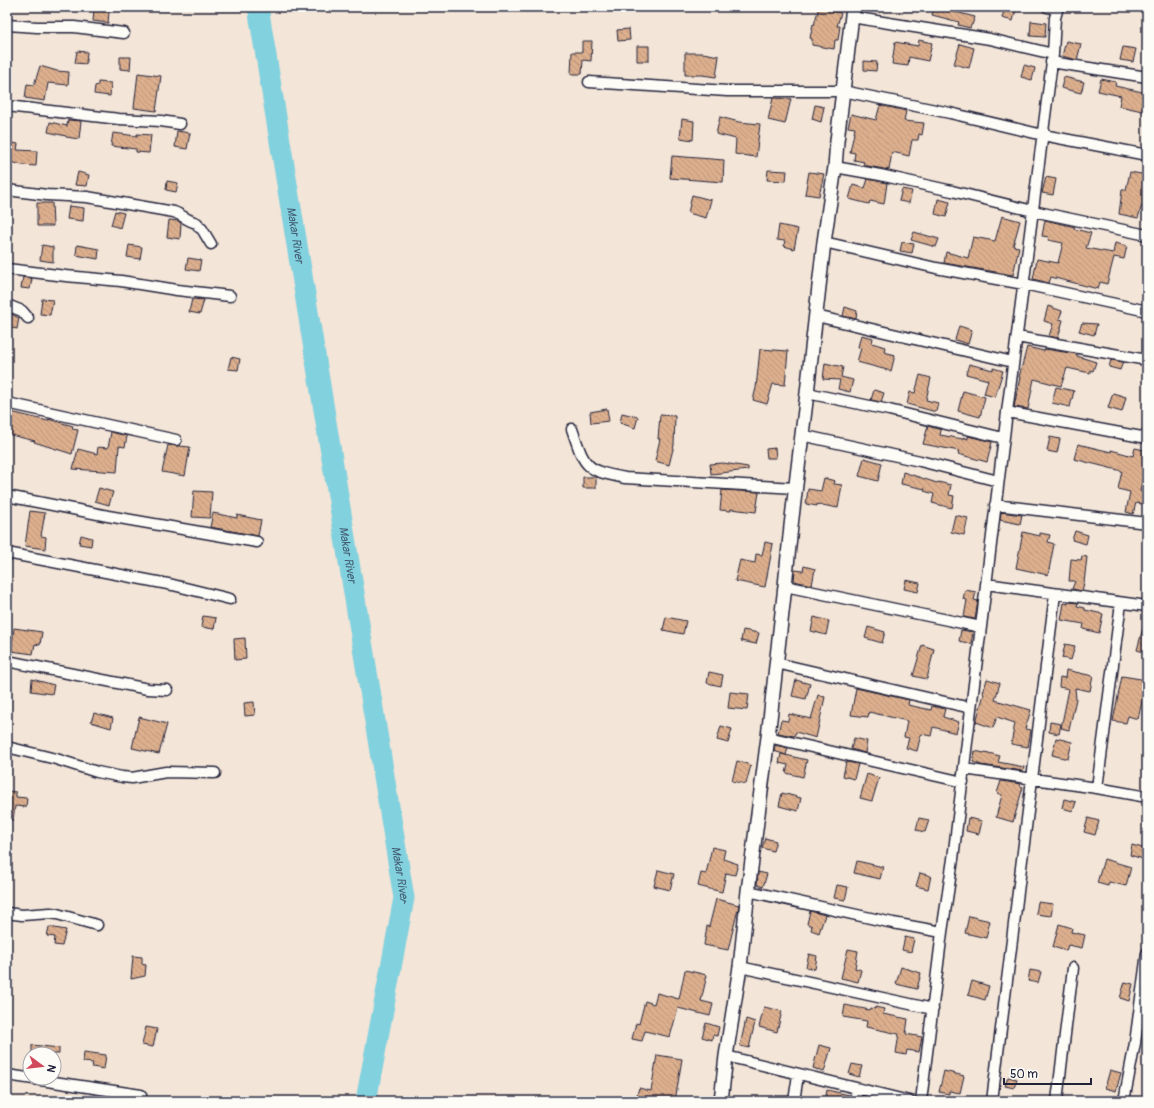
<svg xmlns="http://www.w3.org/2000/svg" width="1154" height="1108" font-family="Pangolin,sans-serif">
	<defs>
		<pattern id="building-back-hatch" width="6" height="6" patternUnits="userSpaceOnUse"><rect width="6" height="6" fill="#dcaf8d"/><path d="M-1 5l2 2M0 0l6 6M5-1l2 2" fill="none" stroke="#bc967b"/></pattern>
	</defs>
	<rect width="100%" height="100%" fill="#f3e5d7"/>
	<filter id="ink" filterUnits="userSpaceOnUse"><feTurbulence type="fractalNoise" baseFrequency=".025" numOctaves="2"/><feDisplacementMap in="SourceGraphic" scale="8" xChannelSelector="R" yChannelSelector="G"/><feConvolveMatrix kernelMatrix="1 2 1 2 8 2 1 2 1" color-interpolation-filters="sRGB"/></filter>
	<g filter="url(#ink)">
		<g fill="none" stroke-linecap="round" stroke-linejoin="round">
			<path stroke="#82d1df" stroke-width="21" id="s1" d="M258,7L404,898L366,1101"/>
		</g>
		<path fill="url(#building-back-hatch)" stroke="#22223b" d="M819,7H833L832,11L841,13L837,26H840L838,40H835L834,49L812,45V39L810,38L813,24L814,25Z
			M934,7H948V10L975,17L972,25H971L970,28L958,25L959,22L932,15Z
			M1005,7L1016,9L1013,21L1002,18Z
			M94,10L109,12L108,23L93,21Z
			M1031,21L1046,23L1045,37L1030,36Z
			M629,29L630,40L618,41L617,30Z
			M919,40L932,43L928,61L909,57L908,66L892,64L895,42L918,46Z
			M582,41H592L591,61L583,60L582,74H571L572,52H582Z
			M1066,41L1081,44L1077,60L1062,56Z
			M960,44L974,48L969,68L954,64Z
			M637,46H649V61H637Z
			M1123,47L1136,49L1133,62L1120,60Z
			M77,51L87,52L86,64L75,63Z
			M685,53H703L719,56L716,77L702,75H685Z
			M120,57H131L130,70L120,69Z
			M864,61L877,62L876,71L864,70Z
			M1024,65L1035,68L1032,80L1021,77Z
			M40,66L57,71L69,72L68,85L48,83L45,101L25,98L27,84L34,85Z
			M138,73L161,76L156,111L134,108Z
			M1064,77L1084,82L1081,93L1061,88Z
			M1101,79L1116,82L1115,86L1147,93V112L1119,106L1121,96L1098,91Z
			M98,82L111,83L110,96L94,94L95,86L98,85Z
			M773,98L791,99L785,124L768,120Z
			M815,105L824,107L821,122L812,119Z
			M880,105L906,111L904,121L924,123L922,135L919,134L918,140H912L909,156L892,152L889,170L863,165L864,162L854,160L855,153L850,152L855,128L848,127L851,114L876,120Z
			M720,117L739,122L760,124L756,157L735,154L736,139L716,134Z
			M682,119L694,121L693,140L680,138Z
			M68,120L81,121L79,139L66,137V136L48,132L50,122L67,126Z
			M177,131L190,133L187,149L175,147Z
			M113,133L137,136V134L151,135L149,153L136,152V149L111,146Z
			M7,142L18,144L17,150L37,151L36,166L22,165L7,161Z
			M672,156L724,160L723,182L670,178Z
			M768,170L787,171L786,181L767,180Z
			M78,172L89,175L87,186L75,185Z
			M809,172L824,174L819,196L805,194Z
			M1130,172L1147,175V206L1142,205L1138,218L1119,214L1122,190H1126Z
			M1046,177L1056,179L1053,195L1042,193Z
			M868,179L887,183L884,204L870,201L869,204L849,199L853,185L865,188Z
			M167,181L178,183L176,192L166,190Z
			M902,189L912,191L909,203L899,201Z
			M692,195L711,200L706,218L688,213Z
			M938,199L950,202L946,217L935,214Z
			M37,203H52L53,226H37Z
			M69,206L84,208L83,221L67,219Z
			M115,211L124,213L120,228L111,225Z
			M1002,216L1020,221L1013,246L1019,247L1013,275L944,263L946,252L968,258L973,237L995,241Z
			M169,220L178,221L181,223L180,239L167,237Z
			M1045,220L1075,227L1074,229L1091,233L1086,248L1113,253L1115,243L1127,246L1124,259L1114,257L1107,284L1100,282L1098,289L1051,277L1049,283L1033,279L1037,259L1058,263L1063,243L1048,240L1049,237L1042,236Z
			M779,225L798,229L794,249L784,246L785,241L777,240Z
			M914,232L939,239L936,247L911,240Z
			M902,242L914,244L912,253L900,251Z
			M42,245L53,247V262L40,260Z
			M77,245L99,249L98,259L76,255Z
			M129,245L142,247L140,259L127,257Z
			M188,258L201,260L199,271L186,269Z
			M23,277L32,279L30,289L21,288Z
			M42,299L53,300L50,315L40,314Z
			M192,299L204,300L200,314L189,312Z
			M1048,306L1062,311L1059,319L1063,320L1058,338L1049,336L1053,324L1044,321Z
			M845,307L857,311L856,319L843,316Z
			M7,312L19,318L17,329L7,327Z
			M1082,323L1097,324L1094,335L1079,331Z
			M959,326L972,330L968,344L955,340Z
			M861,335L873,338L872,343L885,347L884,352L895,355L891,371L857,362L861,348L858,347Z
			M1027,347L1044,351L1045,349L1077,354V356L1096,362L1093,371L1090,370V373L1067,368L1061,386L1034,379L1028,409L1014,407L1020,377H1019Z
			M760,349L788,351L785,385L773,384L767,404L753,400L756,388Z
			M231,357L240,359L238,370L228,369Z
			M1111,360L1123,362L1120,370L1109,367Z
			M825,363L843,367L841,377L853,380L850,392L838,389L840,380L823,379Z
			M969,364L993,370V368L1003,371L995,397L984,394L988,380L966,374Z
			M920,375L931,378L926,400L938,403L936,412L907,404L910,392L915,393Z
			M1056,387L1074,391L1070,407L1052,403Z
			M874,390L884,393L881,402L871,400Z
			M963,391L985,397L980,417L958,411Z
			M1113,393L1126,397L1122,412L1108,408Z
			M607,409L609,421L591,423L590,412Z
			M7,411L48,421V419L73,426L72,429L78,430L72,454L34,442L35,441L7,434Z
			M622,413L638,417L635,428L620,423Z
			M660,415L675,416L674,445L669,465L655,461L660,439H658Z
			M928,426L941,430L940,435L963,439V437L968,439V436L992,442L987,462L958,454L959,451L923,444Z
			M111,432L127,436L125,447L119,446L117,472L73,469L78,449L97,454L98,447L108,448Z
			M1050,437L1060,439L1057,453L1047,451Z
			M1078,444L1111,452V450L1133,456L1135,448L1144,450L1143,455L1147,456V462L1140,491L1144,492L1142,504L1136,503L1133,514L1126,512L1130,492L1118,489L1122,471L1074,459Z
			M168,445L190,447L185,476L162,472Z
			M775,448L776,458H767L766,449Z
			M864,458L882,463L878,481L859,476Z
			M723,463L748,467V470L711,474L710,464Z
			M903,472L937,483L938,482L951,485L949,495L954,496L952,508L932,503L934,494L924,491L925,489L901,484Z
			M583,477H596V488H583Z
			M824,478L835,481L834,484L842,485L838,508L817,504V506L806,504L808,489L821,491Z
			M99,488L113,492L109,505L95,501Z
			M722,490L759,492L756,512L731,509V511L720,510Z
			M194,491L212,492L210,518L192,517Z
			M30,511L45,513L41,536L46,537L45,549L25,546Z
			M1001,512L1022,515L1020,524L1000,520Z
			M213,513L237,518V515L261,520L258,536L210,527Z
			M955,515L968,518L964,535L951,532Z
			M1075,531L1088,535L1086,544L1072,540Z
			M1023,532L1040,536V533L1050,535L1048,542L1054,544L1048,575L1016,568Z
			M81,535L92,538L91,546L79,544Z
			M765,542L773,544L765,587L735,581L740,560L755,563L756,554L762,555Z
			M1082,556L1087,557L1084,583L1082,591L1072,589L1075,581H1069L1071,559L1081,560Z
			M804,566L815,569L812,585L794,581L795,570L803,571Z
			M906,580L920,583L918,592L904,589Z
			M965,590L976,592L974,600L978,601L975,619L964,617L967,600L963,599Z
			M1069,602L1078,603L1077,606L1085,608V610L1103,614L1099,633L1083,629L1084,624L1061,620L1064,603L1068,604Z
			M203,616L216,618L214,629L201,627Z
			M666,617L686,621L683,634L663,630Z
			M814,617L829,621L826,635L811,631Z
			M1144,624H1147V653L1137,650Z
			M868,627L885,632L882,643L865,638Z
			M14,628L42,632L40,645L35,644L33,654L11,651Z
			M743,630L759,633L756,644L741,641Z
			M961,630L973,632L971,644L959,641Z
			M245,638L246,659L235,660L234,639Z
			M1065,644L1075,646L1071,660L1062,658Z
			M922,645L934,649L927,679L913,676Z
			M1066,670L1093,676L1090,691L1075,688L1076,699L1069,730L1061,728L1069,689L1059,687L1060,677L1065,678Z
			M709,672L723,675L721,686L707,683Z
			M1122,676L1147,680L1138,719L1128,716L1126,723L1113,721Z
			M32,679L54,685L52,694L31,691Z
			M987,679L1000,683L995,700L1031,710L1025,729L1031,730L1028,747L1011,744L1015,723L997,717L993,728L976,722L984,694L983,693Z
			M796,680L810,684L806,699L792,696Z
			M856,688L909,700L908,705L931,710L932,706L945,709L943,717L959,722L956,733L933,727L931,736L921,734L917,751L906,748L909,738L904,737L907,721L869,712L868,717L851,715Z
			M730,692L749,694L747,710L728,708Z
			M818,695L825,697L816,738L796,732L794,736L778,733L781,720L788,721L789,714L811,719Z
			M254,702L255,715L245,716L244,703Z
			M94,713L113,718L111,728L91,722Z
			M139,717L167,724L159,754L132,748Z
			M1050,722L1061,724L1059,734L1049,732Z
			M721,726L732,729L728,743L717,740Z
			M854,738L867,741L865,753L851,749Z
			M1056,738L1072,742L1068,759L1052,755Z
			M775,745L788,748L786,755L774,751Z
			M975,751L984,753L985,752L1000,756L998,762L1024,767L1023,771L981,765L973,762Z
			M781,754L807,760L803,777L786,773L788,765L779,763Z
			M737,761L751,765L746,784L732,781Z
			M846,762L858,764L854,779L843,776Z
			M867,774L879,778L872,801L860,798Z
			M1001,781L1021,784L1020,786L1023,787L1013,822L996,817L1002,795L997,793Z
			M7,791L16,792V797L27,798L26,807L15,806L13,820H7Z
			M782,793L801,798L798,811L779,806Z
			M1064,799L1076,802L1073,811L1062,808Z
			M919,818L929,820L925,832L916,830Z
			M968,818L982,821L979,834L966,831Z
			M1088,818L1099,821L1095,835L1084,832Z
			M765,838L776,841L773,851L762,848Z
			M1132,845L1146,849L1143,859L1130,855Z
			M712,847L725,850L723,859L738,864L735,875L726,873L722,892L698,886L701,873L706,874Z
			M1104,859L1131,867L1126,886L1109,882L1108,886L1097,883Z
			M857,861L883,867L880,879L854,873Z
			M658,870L674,874L670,890L654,886Z
			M758,872L767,874L763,887L757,885Z
			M920,873L931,876L928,889L916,886Z
			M837,885L848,887L845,900L834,898Z
			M716,899L739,905L728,950L704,945L707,926L709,927Z
			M1038,902L1053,904L1051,916L1036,914Z
			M810,911L825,915L819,933L811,930L812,926L807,924Z
			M969,916L990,921L986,938L965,933Z
			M1059,924L1072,928L1071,932L1085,935L1082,948L1068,945L1066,951L1053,947Z
			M49,927L66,930L62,946L54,945L55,937L47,936Z
			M905,937L914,939L911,952L902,950Z
			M848,949L858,951L855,968L861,970L858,982L841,978Z
			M809,954L817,956L815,969L806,967Z
			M133,956L142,957V964L146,965L145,976L131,979Z
			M901,967L921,973L917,989L896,984Z
			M685,970L707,975L701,1001L713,1004L710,1016L678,1008L670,1037L645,1031L642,1041L632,1039L636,1023L639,1024L645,1001L654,1004L657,993L679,999Z
			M1030,970L1041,972L1038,983L1028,981Z
			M972,981L989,986L985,1000L968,995Z
			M1125,982L1133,984L1129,1001L1120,998Z
			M845,1005L870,1010L871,1008L875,1009V1007L884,1009L883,1014L908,1019L906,1034L922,1037L919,1052L907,1050L906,1055L896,1053L899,1034L866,1027L867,1021L843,1017Z
			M764,1007L782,1011L777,1032L759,1027Z
			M746,1019L755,1022L749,1048L740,1046Z
			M706,1023L719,1027L717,1036L713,1035L712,1040L702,1037Z
			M146,1027L157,1029L153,1047L142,1045Z
			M32,1045L59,1048V1054H32Z
			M819,1045L831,1048L824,1072L813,1068Z
			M84,1052L106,1055L104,1069L92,1067L93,1063L83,1062Z
			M657,1055L682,1059L675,1101H649L636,1098L639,1088L651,1091Z
			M852,1064L862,1066L859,1077L849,1074Z
			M1110,1070L1121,1073L1116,1091L1105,1088Z
			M944,1071L964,1076L960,1093L949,1091V1094L939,1092Z
			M1008,1077L1017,1079L1014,1088L1005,1086Z
			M827,1090L849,1095V1101H825Z"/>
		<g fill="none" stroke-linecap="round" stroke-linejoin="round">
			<defs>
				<path id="minor" d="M1047,7L1057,9
					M851,17L990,39L1053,54
					M7,25L37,27H74L124,33
					M1051,62L1147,77
					M589,82L727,91H843L950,113L1043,135L1147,155
					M7,106L119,119L161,121L180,124
					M835,167L880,175L952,191L1033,211L1147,235
					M7,190L47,195L87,197L174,212C182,215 188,221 197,223L199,227L202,229L211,244
					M824,242L936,268L1024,284L1147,311
					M7,269L66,276L121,281L177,290L230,296
					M7,305L22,311L28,318
					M816,316L1013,362
					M1017,337L1147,360
					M807,393L889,410L1003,438
					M7,403L176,440
					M1007,412L1147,438
					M572,429C585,467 584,470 625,478L795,488
					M801,435L920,461L998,481
					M7,496L108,516L257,542
					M995,505L1147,523
					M7,553L173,585L230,599
					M986,584L1147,606
					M785,586L981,627
					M7,661L148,689L167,690
					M776,663L971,708
					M768,737L963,782
					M7,747L56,759L97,772L122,777L132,778L166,772L215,773
					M964,769L1097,788L1147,797
					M1097,788L1121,603
					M748,891L893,923L942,932
					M7,913L22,915L50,913L57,914L97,925
					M740,967L933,1009
					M726,1056L909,1101
					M7,1075L141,1095
					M794,1101L798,1075
					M855,1101L857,1089
					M921,1101L942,932L953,859L967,742L1007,412L1053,54L1055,18L1058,7
					M992,1101L1055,594
					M1057,1101L1073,968
					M1124,1101L1135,1043L1147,953"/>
				<path id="tertiary" d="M721,1101L726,1056L740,967L748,891L768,737L785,586L791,526L807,393L824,242L835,167L837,141L853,7"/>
			</defs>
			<use href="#minor" stroke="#22223b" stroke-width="13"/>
			<use href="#tertiary" stroke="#22223b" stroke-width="16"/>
			<use href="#minor" stroke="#fdfcf7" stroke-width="10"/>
			<use href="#tertiary" stroke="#fdfcf7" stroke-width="13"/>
		</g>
	</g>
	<g text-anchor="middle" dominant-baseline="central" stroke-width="4" stroke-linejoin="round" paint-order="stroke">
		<g font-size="12" font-style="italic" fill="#445f74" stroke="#fdfcf7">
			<text stroke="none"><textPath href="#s1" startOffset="231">Makar River</textPath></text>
			<text stroke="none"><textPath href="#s1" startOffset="555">Makar River</textPath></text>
			<text stroke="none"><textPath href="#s1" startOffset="879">Makar River</textPath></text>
		</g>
	</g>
	<rect width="1154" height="1108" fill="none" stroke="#fdfcf7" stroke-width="24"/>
	<rect x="12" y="12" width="1130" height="1084" fill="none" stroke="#22223b" stroke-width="1.5" filter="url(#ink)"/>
	<g transform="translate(42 1066) rotate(105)"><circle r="19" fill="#fdfcf7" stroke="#a5a5ac"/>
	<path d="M0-3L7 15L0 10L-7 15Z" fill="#d1495b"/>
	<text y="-6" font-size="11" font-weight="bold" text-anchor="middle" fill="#22223b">N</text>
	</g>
	<path d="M1004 1078v6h87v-6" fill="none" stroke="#22223b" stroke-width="2"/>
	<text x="1010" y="1078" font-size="12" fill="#22223b" stroke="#fdfcf7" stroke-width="3" paint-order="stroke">50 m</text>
</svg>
